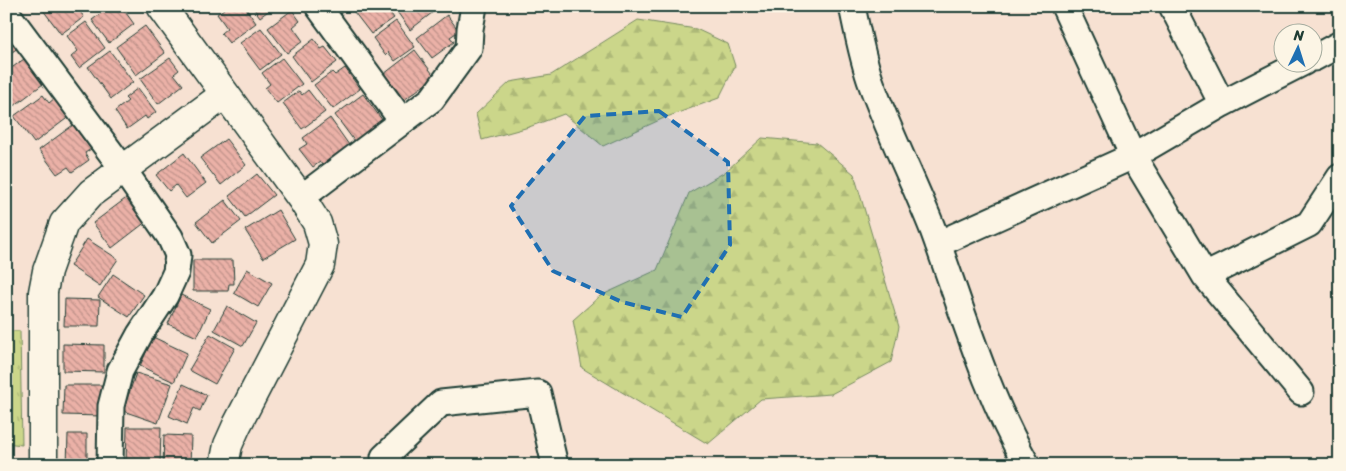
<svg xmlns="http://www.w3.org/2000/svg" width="1346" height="471" font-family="Sriracha,sans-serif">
	<defs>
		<pattern id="forest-firs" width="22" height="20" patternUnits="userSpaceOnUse" patternTransform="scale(1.25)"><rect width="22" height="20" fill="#cbd68a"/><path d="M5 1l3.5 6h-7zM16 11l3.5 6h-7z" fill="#aeb978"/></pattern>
		<pattern id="park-tufts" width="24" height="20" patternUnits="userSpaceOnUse" patternTransform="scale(1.25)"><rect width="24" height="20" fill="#cbd68a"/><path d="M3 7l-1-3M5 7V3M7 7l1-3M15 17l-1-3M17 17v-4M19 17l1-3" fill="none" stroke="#aeb978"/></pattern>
		<pattern id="building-back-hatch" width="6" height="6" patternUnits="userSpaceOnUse" patternTransform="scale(1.25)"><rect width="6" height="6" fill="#ebb1a7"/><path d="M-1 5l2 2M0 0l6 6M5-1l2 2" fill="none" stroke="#be9189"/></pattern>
	</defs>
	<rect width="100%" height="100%" fill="#f7e1d2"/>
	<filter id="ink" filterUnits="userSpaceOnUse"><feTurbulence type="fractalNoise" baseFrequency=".02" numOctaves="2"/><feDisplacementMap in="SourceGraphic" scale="10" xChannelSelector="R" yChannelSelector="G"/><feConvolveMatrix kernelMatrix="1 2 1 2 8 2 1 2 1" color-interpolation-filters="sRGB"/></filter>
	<g filter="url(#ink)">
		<path fill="url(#forest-firs)" stroke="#758a5f" d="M638,20L696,29L728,44L735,66L719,98L664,118L603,146L564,114L529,127L482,140L476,114L510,82L551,75Z
			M762,138L817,143L854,174L899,327L891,362L831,394L761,399L708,444L582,368L573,320L600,296L657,270L689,193L725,172Z"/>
		<path fill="url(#park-tufts)" stroke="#758a5f" d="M11,331H20L22,445L6,443V335Z"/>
		<path fill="url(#building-back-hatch)" stroke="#1f3d34" d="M40,6H76L84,17L61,34Z
			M111,6H121L134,24L109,43L92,20Z
			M228,6H244L256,23L229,43L221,33L227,28L217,14Z
			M252,6H275L260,17Z
			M353,6H385L394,18L371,34L351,8Z
			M393,6H435L437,9L410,30Z
			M292,10L300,21L293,27L303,41L287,53L268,28Z
			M447,15L459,31L450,37L454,42L432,58L417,38Z
			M396,21L415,47L395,61L388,52L385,55L373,38Z
			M86,22L105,48L79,68L71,57L78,51L67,36Z
			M145,26L165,53L136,75L116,47Z
			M261,28L281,54L260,70L240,43Z
			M6,33L18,48L6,56Z
			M314,39L321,49L325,47L337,62L311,82L292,56Z
			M415,50L435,77L404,100L384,74Z
			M110,51L133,82L111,99L88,67Z
			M170,58L179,70L174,74L183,85L158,104L140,79Z
			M282,58L302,84L277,103L265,88L270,84L262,73Z
			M24,59L43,84L14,106L6,96V72Z
			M345,68L360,89L333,109L314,85L332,72L335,75Z
			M138,88L156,112L147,119L145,116L127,129L115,111L128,101L125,98Z
			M308,90L325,112L302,129L283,103L299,91L302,95Z
			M363,94L383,121L355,142L335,115Z
			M43,95L49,103L55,98L70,116L34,143L14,116Z
			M330,118L349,145L322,165L320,162L313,167L299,149L307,144L303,138Z
			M73,125L91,149L85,153L89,160L72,172L68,167L57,174L39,150Z
			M226,139L246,165L221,185L200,158Z
			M184,153L206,183L186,198L176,185L169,191L156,175Z
			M257,174L274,195L245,217L229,196Z
			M133,193L151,218L112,248L93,223Z
			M225,200L241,221L212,243L196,222Z
			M278,210L295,239L263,258L245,230Z
			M87,239L118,259L100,286L70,266Z
			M193,260H233L234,284H229L228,291H193Z
			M247,269L272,283L258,307L234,293Z
			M113,274L144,295L129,317L98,297Z
			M181,295L210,309L197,337L168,324Z
			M65,299L100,300L99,326H64Z
			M227,306L256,323L243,346L214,330Z
			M210,334L235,348L215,384L189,370Z
			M153,337L187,353L174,382L140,366Z
			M63,344L104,345V372L63,371Z
			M136,373L172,384L158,423L123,411Z
			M183,384L207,395L200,411L194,408L187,424L169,416Z
			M64,385H103L102,416L63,415Z
			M127,427H161L160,465H126Z
			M68,434H87V460H96V465H67Z
			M164,435L191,436L190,465H163Z"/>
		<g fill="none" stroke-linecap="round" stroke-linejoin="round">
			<defs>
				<path id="street" d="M318,6L402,121
					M852,6C857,31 862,56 870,80C888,131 913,179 933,230C962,309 985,391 1027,465
					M1064,6L1133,156L1205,276L1301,392
					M1172,6L1222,104
					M6,12L123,169L170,237L178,255L176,272L165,296L140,334L120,371L111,406L110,465
					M1314,58L1340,44
					M301,198L432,99L469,48L470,29L474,6
					M938,244L1133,156L1222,104L1304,62
					M1205,276L1309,224L1340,177
					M391,465L384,457L441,403L538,393L555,465"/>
				<path id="secondary" d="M161,6L301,198L317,223L323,244L320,265L237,425L228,445L224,465
					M43,465V292L47,271L64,223L91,193L225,94"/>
			</defs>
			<use href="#street" stroke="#1f3d34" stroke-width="29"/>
			<use href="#secondary" stroke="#1f3d34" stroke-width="31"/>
			<use href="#street" stroke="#fcf5e5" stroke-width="25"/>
			<use href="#secondary" stroke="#fcf5e5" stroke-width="28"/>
		</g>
	</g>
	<path fill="#1f6fb2" fill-opacity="0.2" stroke="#1f6fb2" stroke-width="4" stroke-dasharray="10 6" stroke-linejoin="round" d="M659,111L728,162L730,245L682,317L622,302L553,271L511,206L585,116Z"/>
	<rect width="1346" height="471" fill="none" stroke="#fcf5e5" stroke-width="25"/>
	<rect x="12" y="12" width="1321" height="446" fill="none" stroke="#1f3d34" stroke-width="2" filter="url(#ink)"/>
	<g transform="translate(1298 48) rotate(4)"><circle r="24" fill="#fcf5e5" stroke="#a4ab9e"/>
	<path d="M0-4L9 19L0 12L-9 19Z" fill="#1f6fb2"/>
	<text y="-8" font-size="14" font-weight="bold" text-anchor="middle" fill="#1f3d34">N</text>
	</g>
</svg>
